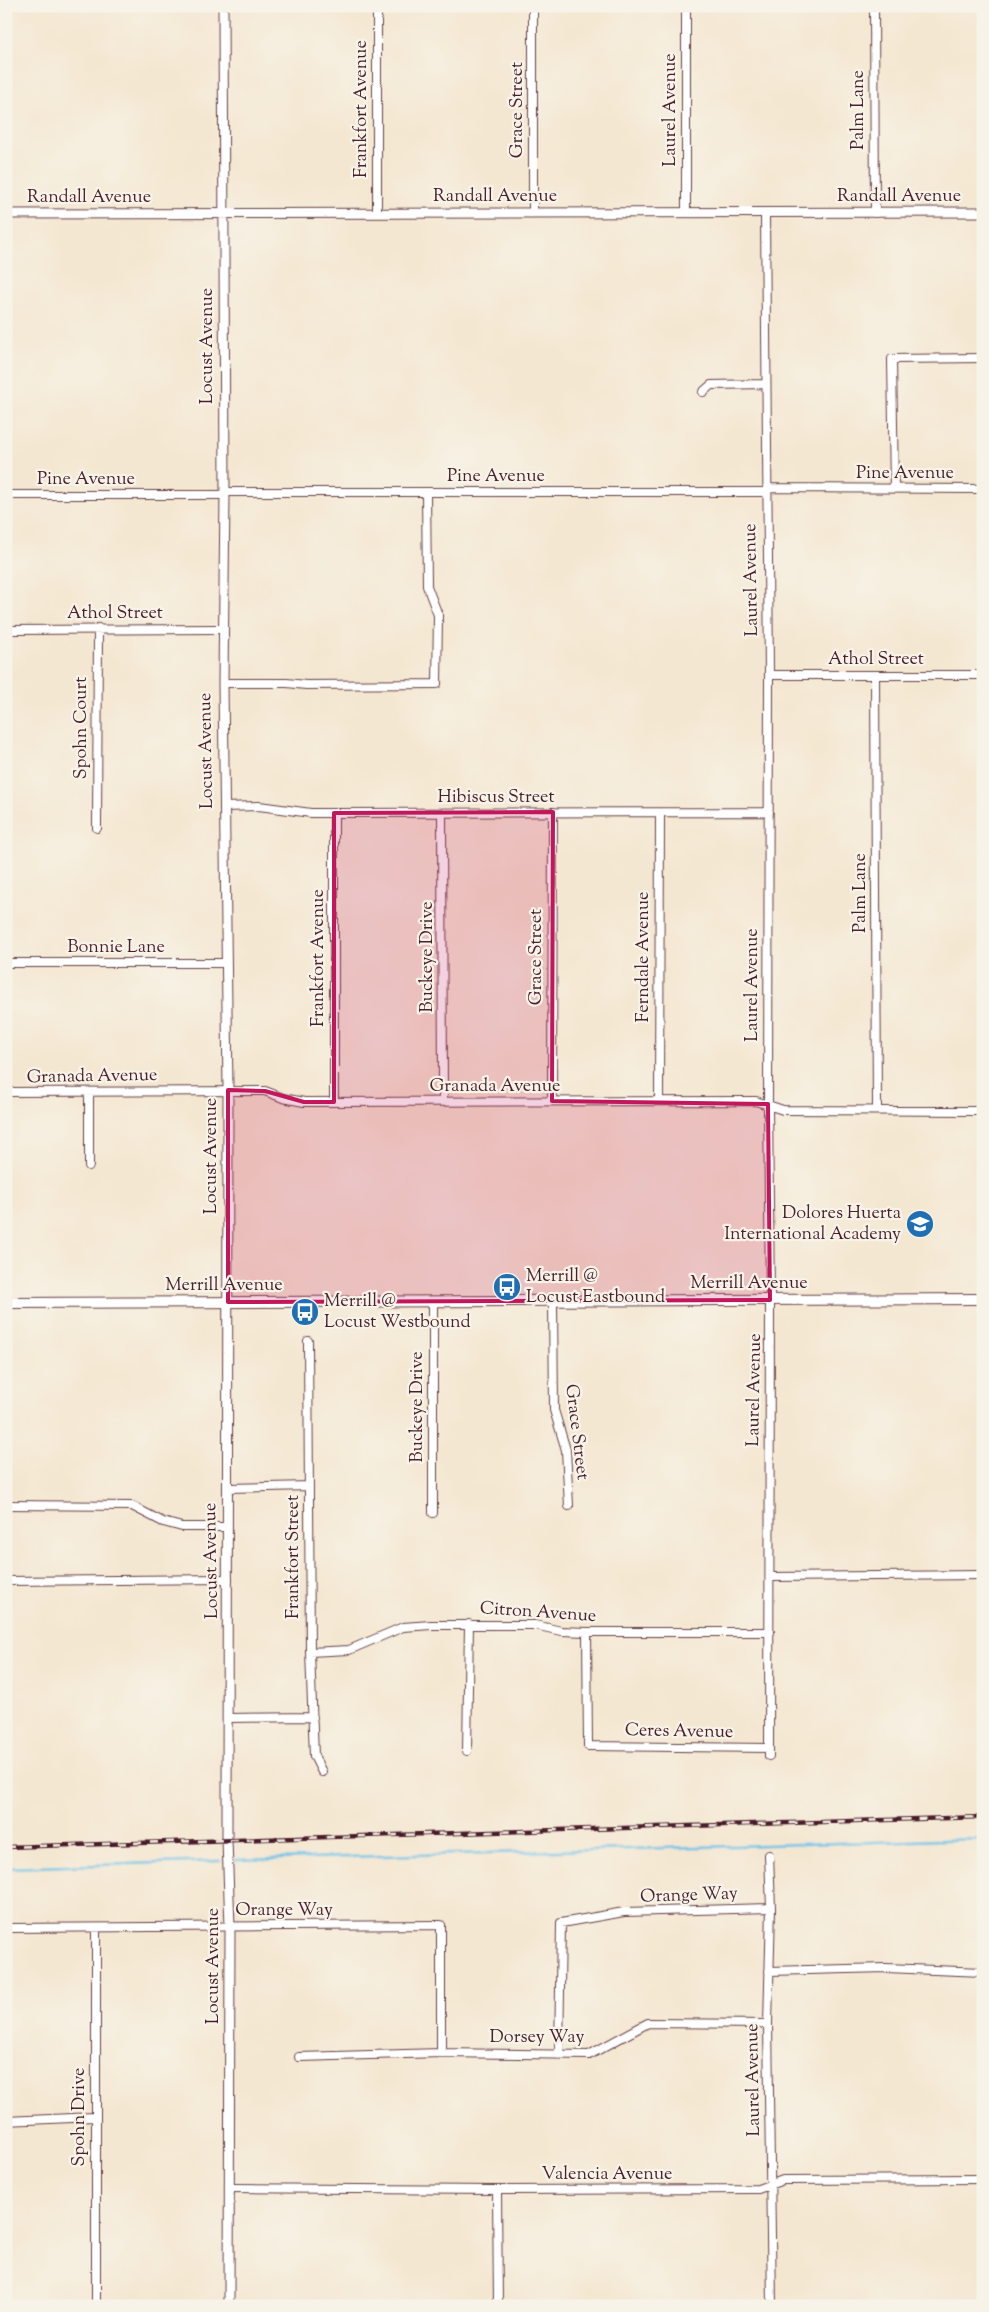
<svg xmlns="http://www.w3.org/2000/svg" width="989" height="2312" font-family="'Sorts Mill Goudy',serif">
	<rect width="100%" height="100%" fill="#f7f3e8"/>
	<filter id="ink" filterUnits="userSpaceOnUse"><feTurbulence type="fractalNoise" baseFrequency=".02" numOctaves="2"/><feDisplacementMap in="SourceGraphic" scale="10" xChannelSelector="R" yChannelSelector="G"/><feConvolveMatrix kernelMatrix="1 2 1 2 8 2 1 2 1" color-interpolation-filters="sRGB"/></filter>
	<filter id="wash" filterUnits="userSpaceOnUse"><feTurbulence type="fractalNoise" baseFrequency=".0096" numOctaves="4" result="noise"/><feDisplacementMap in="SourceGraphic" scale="20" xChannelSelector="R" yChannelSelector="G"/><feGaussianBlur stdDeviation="1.12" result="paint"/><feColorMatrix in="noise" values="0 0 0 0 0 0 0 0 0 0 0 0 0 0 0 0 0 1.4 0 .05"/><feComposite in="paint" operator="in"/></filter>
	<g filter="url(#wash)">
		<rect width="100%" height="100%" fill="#f4e7d1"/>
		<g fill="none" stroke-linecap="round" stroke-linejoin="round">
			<path stroke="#6ac1e7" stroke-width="2.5" d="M236,1860L983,1839
				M6,1868L220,1861"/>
		</g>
	</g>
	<g filter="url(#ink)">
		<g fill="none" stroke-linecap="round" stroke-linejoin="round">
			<defs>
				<path id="minor" d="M533,6V213
					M874,6L875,213
					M377,212V6
					M686,213V6
					M765,214L769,675L768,1104L770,1300L769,1756
					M703,392L711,385L766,384
					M767,488L983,489
					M894,489L892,359L983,358
					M225,492H766
					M6,495H225
					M6,630L223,629
					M769,675H983
					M875,675L877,1110
					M223,683H287L306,685L437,684L438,615L427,586L426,492
					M224,807L259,806L311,813H334L769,812
					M442,813L443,1102
					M97,828L98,628
					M6,963H225
					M6,1092L265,1091L283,1098L304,1102L756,1101L783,1110L976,1111L983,1106
					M89,1092V1166
					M552,1101L553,812
					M659,1101L660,813
					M334,1102V813
					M553,1301L554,1410L566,1450L569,1506
					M433,1302V1513
					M308,1341L310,1652L314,1756L322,1772
					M227,1488L309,1486
					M6,1505L132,1506L163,1522L182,1527H227
					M771,1577L983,1575
					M6,1581L228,1579
					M587,1632L588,1746L769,1748
					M310,1652L349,1650L403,1627L431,1625H535L561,1631L587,1632H770
					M229,1718L313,1717
					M467,1751L469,1624
					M769,1855L771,1908L768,2024L772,2306
					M6,1928L441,1925V2053
					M96,1928V2306
					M769,1971L886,1968L983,1972
					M559,2055L561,1923L624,1912L771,1908
					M299,2057L441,2053L589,2055L648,2023L768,2024
					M6,2121L94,2117
					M230,2188L497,2190L758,2189L783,2180L983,2179
					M497,2190L498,2306"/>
				<path id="tertiary" d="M223,6L225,492L223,683L228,1090L227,1840L230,1927L229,2306
					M6,214L983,212"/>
				<path id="secondary" d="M6,1303L983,1299"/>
			</defs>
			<use href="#minor" stroke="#643d44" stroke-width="10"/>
			<use href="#tertiary" stroke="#643d44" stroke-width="11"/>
			<use href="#secondary" stroke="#643d44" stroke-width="12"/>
			<use href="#minor" stroke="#fff" stroke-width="8"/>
			<use href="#tertiary" stroke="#fff" stroke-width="9"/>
			<use href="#secondary" stroke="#fff" stroke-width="10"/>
			<defs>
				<path id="rail" d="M6,1847L983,1817"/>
			</defs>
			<use href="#rail" stroke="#4a1f2b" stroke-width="4.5"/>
			<use href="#rail" stroke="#f7f3e8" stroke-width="2.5" stroke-dasharray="8" stroke-linecap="butt"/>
		</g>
	</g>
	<path fill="#c2185b" fill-opacity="0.2" stroke="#c2185b" stroke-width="4" stroke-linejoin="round" d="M553,812L552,1101L768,1104L770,1300L228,1302V1090L265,1091L304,1102H334V813Z"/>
	<defs>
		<symbol id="school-disc" viewBox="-11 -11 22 22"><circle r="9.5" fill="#1f6fb2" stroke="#f7f3e8"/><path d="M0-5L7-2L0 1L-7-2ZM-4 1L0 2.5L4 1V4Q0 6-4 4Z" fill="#fff"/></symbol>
		<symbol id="bus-disc" viewBox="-11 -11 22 22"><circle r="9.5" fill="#1f6fb2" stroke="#f7f3e8"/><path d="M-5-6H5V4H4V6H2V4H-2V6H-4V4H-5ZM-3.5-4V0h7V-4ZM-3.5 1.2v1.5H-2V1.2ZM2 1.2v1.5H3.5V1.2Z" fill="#fff"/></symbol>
	</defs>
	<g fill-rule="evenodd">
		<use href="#school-disc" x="904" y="1208" width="32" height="32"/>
		<use href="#bus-disc" x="491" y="1271" width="32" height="32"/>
		<use href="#bus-disc" x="289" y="1296" width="32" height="32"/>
	</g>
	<g text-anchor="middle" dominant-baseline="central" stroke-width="4.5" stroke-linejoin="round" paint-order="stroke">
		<g font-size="18" fill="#4a1f2b" stroke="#f7f3e8">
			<text transform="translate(362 109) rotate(-90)">Frankfort Avenue</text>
			<text transform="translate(518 110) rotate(-90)">Grace Street</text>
			<text transform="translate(671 110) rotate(-90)">Laurel Avenue</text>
			<text transform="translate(859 110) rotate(-90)">Palm Lane</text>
			<text x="495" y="197">Randall Avenue</text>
			<text x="899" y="197">Randall Avenue</text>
			<text x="89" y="198">Randall Avenue</text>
			<text transform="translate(208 346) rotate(-90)">Locust Avenue</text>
			<text x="905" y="474">Pine Avenue</text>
			<text x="496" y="477">Pine Avenue</text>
			<text x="86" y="480">Pine Avenue</text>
			<text transform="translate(752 580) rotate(-91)">Laurel Avenue</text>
			<text x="115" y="614">Athol Street</text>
			<text x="876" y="660">Athol Street</text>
			<text transform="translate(82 728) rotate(-90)">Spohn Court</text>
			<text transform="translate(207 751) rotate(-91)">Locust Avenue</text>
			<text x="496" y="798">Hibiscus Street</text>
			<text transform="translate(861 893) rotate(-90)">Palm Lane</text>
			<text x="116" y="948">Bonnie Lane</text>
			<text transform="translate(428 957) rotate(-90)">Buckeye Drive</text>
			<text transform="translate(537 957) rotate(-90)">Grace Street</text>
			<text transform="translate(644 957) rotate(-90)">Ferndale Avenue</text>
			<text transform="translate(319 958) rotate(-90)">Frankfort Avenue</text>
			<text transform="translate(753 985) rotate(-90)">Laurel Avenue</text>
			<text transform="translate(92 1077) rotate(-1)">Granada Avenue</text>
			<text x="495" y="1087">Granada Avenue</text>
			<text transform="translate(212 1156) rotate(-90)">Locust Avenue</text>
			<text x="749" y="1284">Merrill Avenue</text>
			<text x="224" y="1286">Merrill Avenue</text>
			<text transform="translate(755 1390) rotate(-89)">Laurel Avenue</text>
			<text transform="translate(418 1407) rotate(-90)">Buckeye Drive</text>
			<text transform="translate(576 1432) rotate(83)">Grace Street</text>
			<text transform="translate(294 1557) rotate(-90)">Frankfort Street</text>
			<text transform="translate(212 1561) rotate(-91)">Locust Avenue</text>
			<text transform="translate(538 1613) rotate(4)">Citron Avenue</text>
			<text transform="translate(679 1732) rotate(1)">Ceres Avenue</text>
			<text transform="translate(689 1896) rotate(-2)">Orange Way</text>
			<text x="284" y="1911">Orange Way</text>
			<text transform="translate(214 1966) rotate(-90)">Locust Avenue</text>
			<text x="537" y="2038">Dorsey Way</text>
			<text transform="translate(754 2080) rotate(-91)">Laurel Avenue</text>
			<text transform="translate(80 2117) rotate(-90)">Spohn Drive</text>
			<text x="607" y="2175">Valencia Avenue</text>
		</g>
		<g font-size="18" fill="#4a1f2b" stroke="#f7f3e8" text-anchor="start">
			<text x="901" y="1214" text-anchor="end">Dolores Huerta<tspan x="901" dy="21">International Academy</tspan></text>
			<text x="526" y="1277">Merrill @<tspan x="526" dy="21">Locust Eastbound</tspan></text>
			<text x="324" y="1302">Merrill @<tspan x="324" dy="21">Locust Westbound</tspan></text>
		</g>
	</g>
	<rect width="989" height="2312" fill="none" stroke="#f7f3e8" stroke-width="25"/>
</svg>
